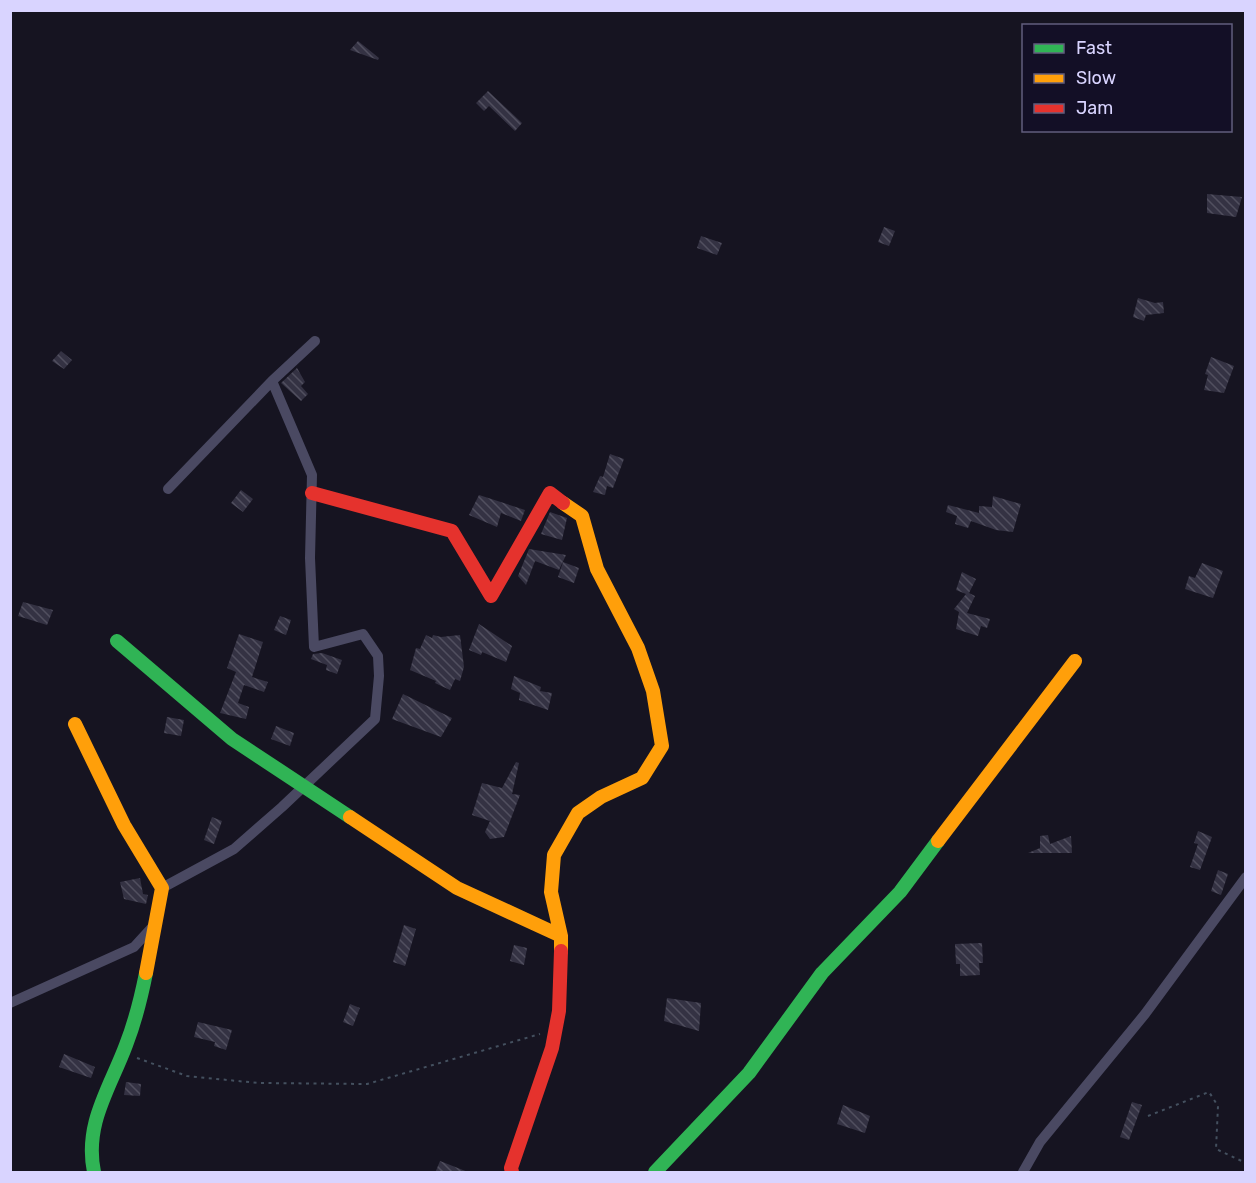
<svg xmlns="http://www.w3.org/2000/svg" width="1256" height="1183" font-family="Rubik,sans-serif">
	<defs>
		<pattern id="building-back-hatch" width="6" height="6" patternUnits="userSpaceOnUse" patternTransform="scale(1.5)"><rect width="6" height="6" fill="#343243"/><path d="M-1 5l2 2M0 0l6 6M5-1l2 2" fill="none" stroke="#514f5f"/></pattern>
	</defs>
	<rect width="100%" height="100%" fill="#161421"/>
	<path fill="url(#building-back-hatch)" d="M358,41L379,58L378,60L350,50Z
		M488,91L522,123L515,131L489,106L484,111L476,103Z
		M1207,194L1242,197L1236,217L1207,213Z
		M884,227L895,231L889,246L878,242Z
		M701,236L722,243L717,255L697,248Z
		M1138,298L1155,303L1163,302L1164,313L1146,315L1144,321L1133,317Z
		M61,351L72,360L64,369L52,361Z
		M1211,357L1234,366L1224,393L1204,390L1208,375L1205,374Z
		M297,368L305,382L301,386L308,394L301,401L281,383Z
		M610,454L624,459L613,488L607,486L605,495L593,492L600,476L603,477Z
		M241,490L253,499L243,512L231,503Z
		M479,495L525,510L521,521L501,513L497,527L469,515Z
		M993,496L1021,504L1013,532L996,530L971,521L968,528L955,524L957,516L946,512L948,505L979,513V506L992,507Z
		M550,512L567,518L562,540L541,534Z
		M529,549L566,555L559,570L535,561L526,585L518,576Z
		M563,562L579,568L574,583L558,577Z
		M1202,563L1223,571L1213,598L1185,589L1189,576L1195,578Z
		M962,572L976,579L969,593L975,596L967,613L990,619L987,628L981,626L978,636L956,629L959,612L954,609L966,594L956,590Z
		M23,602L53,610L47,625L18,616Z
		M280,616L291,620L286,635L274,630Z
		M479,624L512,646L506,662L482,652L481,655L469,650Z
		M239,634L263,642L252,677L268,682L264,692L244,685L238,703L249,707L246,719L220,713L236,672L227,668Z
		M426,635L432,638L433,635L441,637L460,635L464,667L460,681L455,679L450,690L435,683L436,681L410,670L416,648L420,649Z
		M322,653L342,660L337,674L326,670L327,665L311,659L313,654Z
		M514,676L541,687L540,691L552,693L548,710L519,700L520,693L511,689Z
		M403,694L452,718L441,737L392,719Z
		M167,717L184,720L181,736L164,733Z
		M276,726L294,733L290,746L271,739Z
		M516,762L519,763L512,794L520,795L504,837L490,839L485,832L490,821L472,815L482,783L502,788Z
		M212,817L222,821L214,844L204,840Z
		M1198,831L1212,837L1200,870L1190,867L1198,844L1194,843Z
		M1048,835L1050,844L1071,836L1072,853H1028L1040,848V836Z
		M1218,870L1228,874L1221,895L1211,891Z
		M140,878L143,894L148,895L146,904L124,899L120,882Z
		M404,925L416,929L405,966L393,962Z
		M982,943L983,963H979L980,975L960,976V964H956L955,944Z
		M514,945L527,948L524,965L510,961Z
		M667,998L701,1003L699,1031L664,1021Z
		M350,1004L360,1008L353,1026L343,1022Z
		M198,1022L232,1030L226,1050L214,1046L215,1042L194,1037Z
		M64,1054L95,1067L91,1078L59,1067Z
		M126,1082L141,1084L140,1096L124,1095Z
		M1132,1102L1142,1105L1129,1140L1120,1137Z
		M843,1105L870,1116L865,1133L837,1124Z
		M440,1161L468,1172V1173H435Z"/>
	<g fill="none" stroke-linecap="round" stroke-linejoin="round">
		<path stroke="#44505f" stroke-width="2" stroke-dasharray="3 4.5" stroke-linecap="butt" d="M137,1058L187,1076L258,1083L367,1084L540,1034
			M1148,1116L1209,1092L1218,1106L1216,1149L1246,1163"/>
		<path stroke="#4a4962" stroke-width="10" d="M272,381L315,341
			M162,888L234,849L282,807L375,719L379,676L378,656L363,634L314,647L310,558L312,475L272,381L168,489
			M10,1003L134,947L155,924
			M1023,1172L1040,1142L1145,1014L1246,877"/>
		<path stroke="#30b455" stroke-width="14" d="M117,641L232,739L350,817
			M94,1172C84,1124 110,1088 126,1045C135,1022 141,998 146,973
			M655,1172L749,1073L822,973L900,892L938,841"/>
		<path stroke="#ff9f0a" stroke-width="14" d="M75,724L124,825L162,888L146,973
			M350,817L457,888L561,936
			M938,841L1075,661
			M561,951V936L551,892L554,855L578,813L601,797L642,778L662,746L653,691L638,648L597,569L582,516L563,503"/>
		<path stroke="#e5322d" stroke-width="14" d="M312,493L452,531L491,596L550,493L563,503
			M512,1172L511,1168L552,1048L559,1011L561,951"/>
	</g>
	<rect width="1256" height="1183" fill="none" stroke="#d9d4ff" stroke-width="24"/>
	<rect x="1022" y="24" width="210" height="108" fill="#130f26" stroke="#625e7d" stroke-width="1.5"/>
	<rect x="1034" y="44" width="30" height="9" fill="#30b455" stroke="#625e7d" stroke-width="1.5"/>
	<text x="1076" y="54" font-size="18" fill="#d9d4ff">Fast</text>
	<rect x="1034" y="74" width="30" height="9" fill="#ff9f0a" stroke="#625e7d" stroke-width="1.5"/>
	<text x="1076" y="84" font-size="18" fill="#d9d4ff">Slow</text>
	<rect x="1034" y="104" width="30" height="9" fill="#e5322d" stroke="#625e7d" stroke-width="1.5"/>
	<text x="1076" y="114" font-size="18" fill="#d9d4ff">Jam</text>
</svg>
